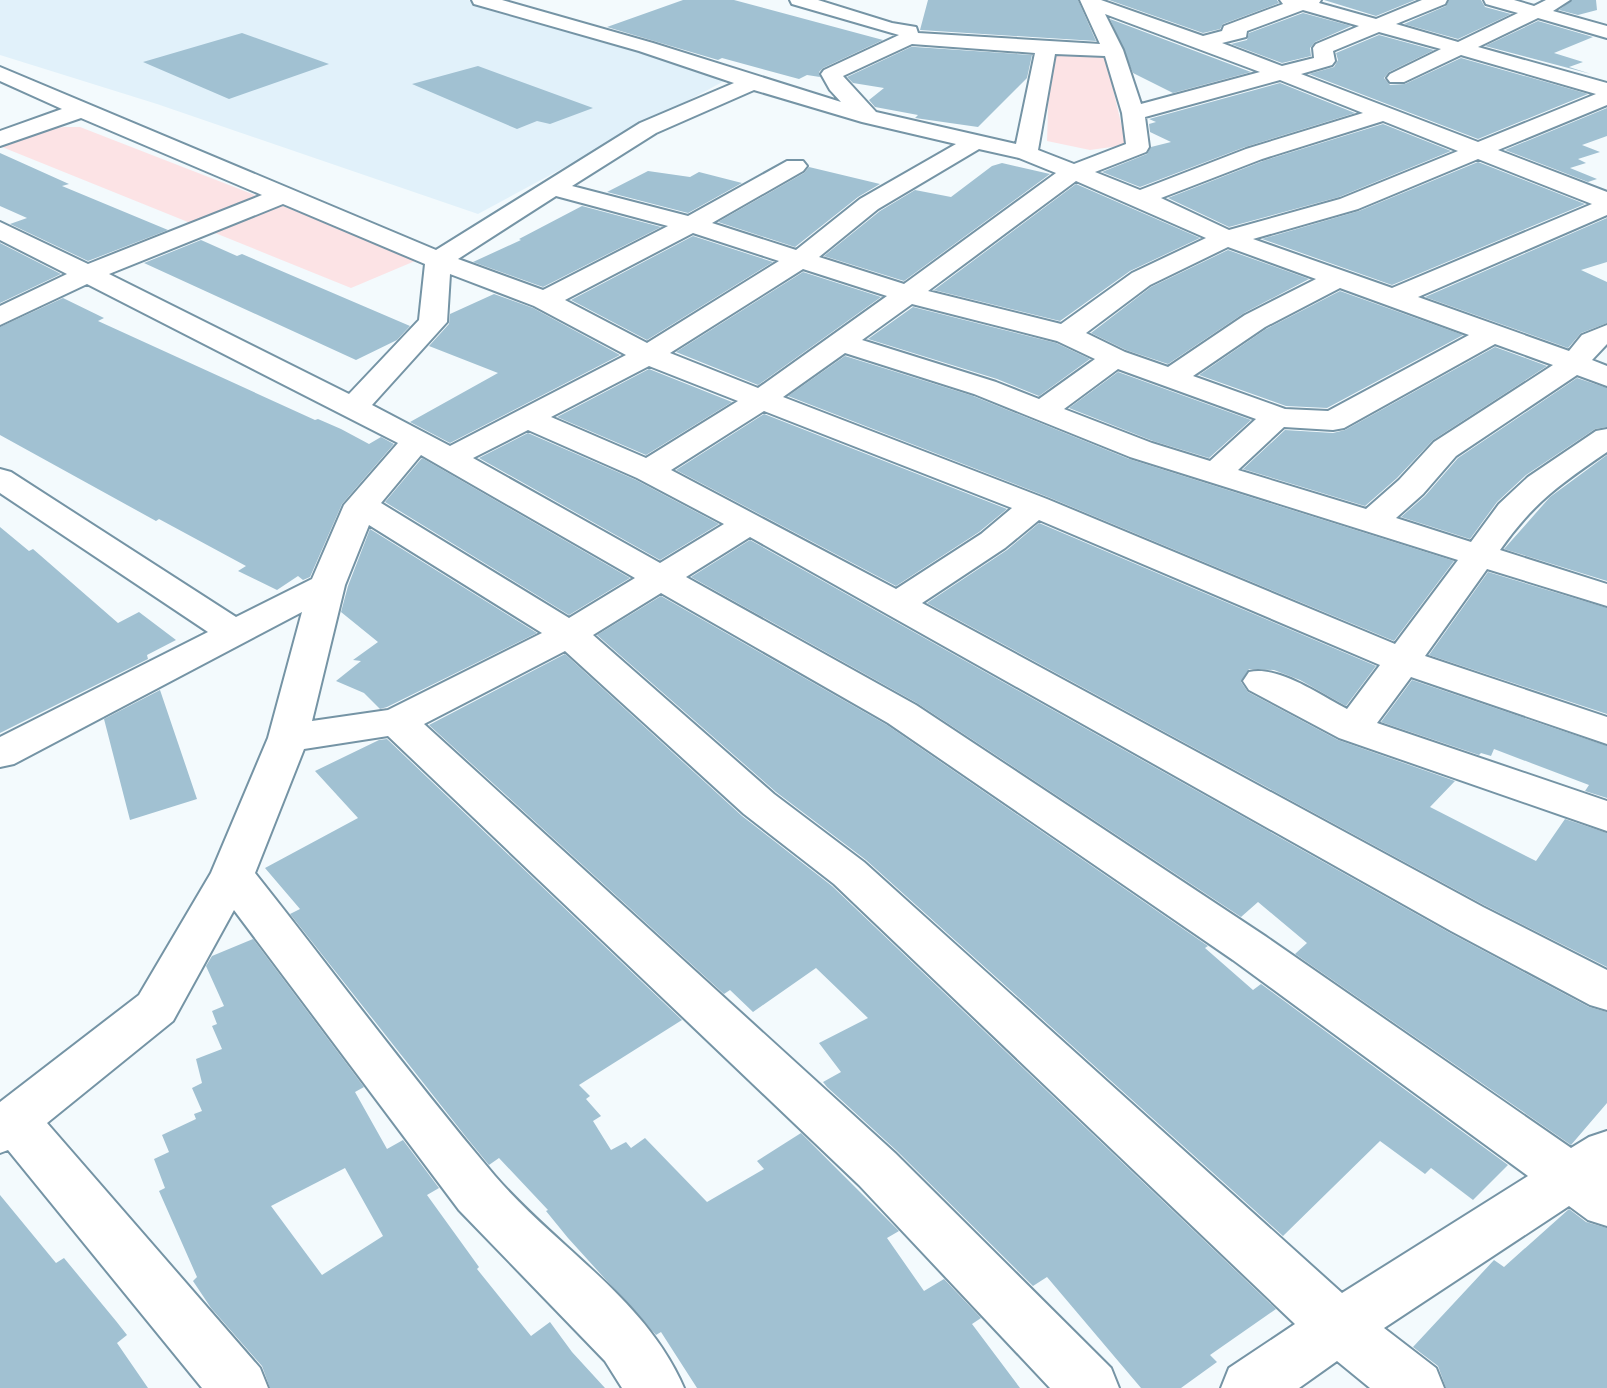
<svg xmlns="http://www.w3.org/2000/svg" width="1607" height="1388" font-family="Jost,sans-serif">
	<rect width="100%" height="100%" fill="#f3fafd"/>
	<path fill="#e1f1fa" d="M0,0H468L662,44L739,73L478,214L157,104L0,55Z"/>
	<path fill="#fce3e5" d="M1050,50L1105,54L1126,145L1090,150L1047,141Z
		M64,127H80L406,254L415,261L351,288L2,147L52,129Z"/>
	<path fill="#a1c1d2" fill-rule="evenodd" d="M683,0H734L883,40L823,68L819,72L820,77L807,75L799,79L722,58L718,60L607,27Z
		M928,0H1078L1096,41L920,30Z
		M1109,0H1277L1279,3L1223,24L1220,29L1203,33Z
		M1324,0H1415L1376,16Z
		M1449,0H1481L1485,7L1511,14L1458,39L1404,24L1446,6Z
		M1572,0H1596L1597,10L1578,15L1559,10Z
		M1303,13L1351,26L1315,42L1310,48L1311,56L1282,63L1231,44L1247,40L1249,33Z
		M1110,19L1251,72L1173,93L1133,73Z
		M1538,21L1593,37L1554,53L1583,62L1569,67L1591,74L1485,46Z
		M242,33L329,64L229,99L143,62Z
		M1379,35L1434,50L1389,72L1384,78L1390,85L1405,84L1461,58L1588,94L1478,139L1309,74L1334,67L1338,60L1336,53Z
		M911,47H915L1032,55L1027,78L978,127L915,118L918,115L875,107L869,100L884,88L853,83L847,77Z
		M478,66L593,108L550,124L537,121L517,129L412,84Z
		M1280,83L1355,113L1245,147L1140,187L1102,172L1147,154L1151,147L1171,142L1150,132L1149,124L1156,122L1149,119Z
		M1607,108V136L1582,145L1600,152L1578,159L1586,163L1570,168L1597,179L1588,182L1505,150Z
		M1383,124L1451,151L1339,197L1229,227L1168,198L1263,161Z
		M0,153L69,184L62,186L168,230L88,261L10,224L27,218L0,206Z
		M1478,162L1585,204L1392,285L1262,239L1359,211Z
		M1002,163L1050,174L904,281L824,256L880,211L915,190L951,197L992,166Z
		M809,167L880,184L858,197L795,247L718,222L804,173Z
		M648,171L690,177L699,172L742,183L688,213L607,192Z
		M1076,184L1200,238L1130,271L1060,321L934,290Z
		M582,206L661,227L543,287L473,262L521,240L519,239Z
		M1607,218V262L1581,270L1607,282V323L1581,333L1568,348L1425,297Z
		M693,236L773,262L647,340L571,300Z
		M201,240L237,256L242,254L410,326L397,340L356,360L144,263Z
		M0,243L61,274L0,303Z
		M1228,250L1309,279L1244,313L1168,364L1126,350L1091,333L1151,287Z
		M803,272L881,297L758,385L676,352Z
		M1340,291L1463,335L1327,408L1286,406L1199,375L1266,329Z
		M494,294L533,308L620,355L450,443L410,422L498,373L429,346L449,324L450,314Z
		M63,298L104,318L98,321L315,420L318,419L341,429L369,444L381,437L394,444L342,504L310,577L303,580L298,576L277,590L238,571L246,566L159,519L156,521L0,435V327Z
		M913,307L1056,343L1090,359L1039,396L997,379L868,339Z
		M1495,347L1547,366L1433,440L1397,478L1365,506L1243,469L1285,430L1333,433L1345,430Z
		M845,356L973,396L1129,459L1454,561L1394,641L1048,497L788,396Z
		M649,369L732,402L646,455L557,417Z
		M1118,372L1251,420L1209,458L1153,441L1069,408Z
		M1577,378L1607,388V427L1595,429L1526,475L1497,502L1470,539L1401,517L1425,496L1458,458Z
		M764,414L1007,509L979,532L896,586L676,470Z
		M528,433L636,480L719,524L660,560L479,458Z
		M1607,455V581L1504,549L1550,497Z
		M422,458L630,578L569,615L385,502Z
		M1039,523L1376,666L1346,706L1300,680L1274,670L1249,669L1241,682L1248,692L1338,740L1455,781L1430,807L1536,861L1565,819L1607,833V967L1484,905L927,603L1007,550Z
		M0,527L29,551L33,549L118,623L139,612L176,640L147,655L148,659L0,733Z
		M370,529L537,633L387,707L380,709L364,693L336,681L361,661L353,660L378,642L341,612L348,586Z
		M750,540L1450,933L1589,1007L1607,1012V1103L1571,1145L1295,954L1307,943L1258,902L1241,917L917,703L691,577Z
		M1488,572L1607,608V714L1429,655Z
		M661,596L887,725L1208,946L1205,948L1253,990L1261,984L1508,1165L1473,1200L1431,1168L1425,1174L1380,1141L1283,1236L866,860L776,792L597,635Z
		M565,654L742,816L832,886L1276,1309L1210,1355L1217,1362L1181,1388H1141L1047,1277L1033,1286L897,1151L827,1087L823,1082L841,1072L819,1043L868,1018L816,968L753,1012L730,990L724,994L429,725Z
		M1412,680L1607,746V798L1585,791L1589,785L1494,749L1491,756L1481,753L1479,755L1381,722Z
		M160,690L197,799L130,820L104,719Z
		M387,739L682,1020L579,1085L590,1096L586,1099L601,1116L593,1121L611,1150L626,1142L631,1148L645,1138L707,1202L764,1169L757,1161L801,1133L899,1231L887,1238L924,1291L944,1279L981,1318L972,1324L1020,1388H697L661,1332L656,1335L568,1238L546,1211L548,1210L499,1158L489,1165L466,1137L290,914L300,909L265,868L358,818L315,771L379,740Z
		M253,939L364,1087L355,1092L387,1149L403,1140L439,1188L427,1195L479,1267L477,1269L531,1336L550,1322L572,1352L605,1388H270L262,1366L211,1308L193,1281L197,1277L159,1191L165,1188L154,1159L169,1152L162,1135L196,1119L194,1114L202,1111L192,1088L202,1083L196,1059L222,1049L212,1026L217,1024L212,1011L224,1006L206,966L212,956ZM345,1168L383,1236L322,1275L271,1206Z
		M0,1195L56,1263L64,1258L116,1321L127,1335L117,1343L148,1388H0Z
		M1569,1209L1586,1222L1607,1228V1388H1446L1438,1366L1413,1347L1494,1260L1504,1267Z"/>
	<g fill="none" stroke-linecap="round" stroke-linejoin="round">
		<defs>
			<path id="street" d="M472,0H502L653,43L841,102L830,90L821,74L824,70L899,35L792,4L790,0H818L892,23L916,27L918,33L1100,44L1080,0H1101L1203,36L1222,31L1224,26L1283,4L1280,0H1321L1319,3L1376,19L1422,0H1447L1445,4L1396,24L1458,42L1518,13L1486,4L1484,0H1514L1534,6L1546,0H1570L1553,11L1607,26V38L1538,18L1478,47L1607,83V105L1498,150L1607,192V215L1418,297L1569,351L1582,335L1607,325V344L1592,360L1607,366V386L1577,375L1456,456L1423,494L1396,518L1471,542L1499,504L1528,477L1596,431L1607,429V452C1559,485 1534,502 1500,550L1607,584V606L1487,569L1425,656L1607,717V744L1411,677L1377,723L1607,801V831L1339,738L1249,690L1243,681L1249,672C1278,665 1320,695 1347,709L1380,665L1039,520L1005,548L922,603L1483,907L1607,970V1010L1590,1005L1451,931L750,537L686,577L916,705L1265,936L1571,1148L1589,1137L1607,1131V1226L1588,1220L1569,1206L1384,1328L1436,1368L1444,1388H1370L1337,1361L1299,1388H1221L1229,1368L1295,1324L834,884L744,814L565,651L424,724L895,1153L1111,1368L1119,1388H1050L859,1185L388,736L304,749L255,873C335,974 412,1078 495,1176C556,1247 646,1299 684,1388H622L605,1361L459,1210L234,910L173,1021L47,1123L260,1368L268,1388H202L8,1150L0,1153V1102L139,995L211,873L268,738L302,612L14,764L0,767V737L208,632L0,493V469L11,472L236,617L312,579L344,505L398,443L87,284L0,325V306L67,274L0,240V222L88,264L262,195L81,118L0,146V131L62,109L0,81V67L436,250L640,123L734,83L639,51L474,4ZM1303,10L1359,26L1316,44L1313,48L1314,58L1282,66L1222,43L1246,37L1247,31ZM1105,14L1260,72L1141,104L1123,50ZM1379,32L1441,49L1390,74L1387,78L1390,82H1404L1461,55L1596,94L1478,142L1301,74L1332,65L1335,61L1333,51ZM912,44L1035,53L1016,144L876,112L843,76ZM1055,54L1105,56L1122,113L1126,144L1074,164L1038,150ZM1280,80L1363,113L1246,149L1140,190L1095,172L1146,152L1149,147L1145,117ZM754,90L862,122L956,144L860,199L796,250L712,223L803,171L807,166L803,161H787L688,216L572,186L656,133ZM1383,121L1458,151L1340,199L1229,230L1161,198L1262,159ZM979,149L1019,158L1056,173L904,284L819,257L878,209ZM1478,159L1592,204L1392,288L1253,239L1358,209ZM1076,181L1206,238L1132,273L1061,324L928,291ZM556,196L668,226L543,290L458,259ZM283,204L425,264L419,320L349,394L109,274ZM693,233L779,261L647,343L565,300ZM1228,247L1316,279L1245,315L1168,367L1125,352L1086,333L1150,285ZM803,269L887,296L758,388L670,353ZM450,274L534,306L626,355L450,446L372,405L447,322ZM1340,288L1469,335L1328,411L1285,409L1193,376L1265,327ZM912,304L1057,341L1095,359L1039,399L996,382L862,340ZM1495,344L1553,365L1434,442L1399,480L1366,509L1238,470L1284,427L1333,430L1344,428ZM845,353L974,394L1130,457L1458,560L1395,644L1047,499L783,397ZM649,366L738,401L646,458L551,417ZM1118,369L1256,419L1210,461L1152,443L1064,409ZM764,411L1012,508L981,534L896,589L671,470ZM528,430L637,478L724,524L660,563L473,458ZM421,455L635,578L569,618L381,503ZM369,525L542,633L388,710L312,721L345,585ZM661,593L888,723L1233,960L1528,1176L1342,1293L864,862L774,794L593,635Z"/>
		</defs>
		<use href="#street" stroke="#7594a5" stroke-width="4"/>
		<use href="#street" fill="#fff" fill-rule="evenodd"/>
	</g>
</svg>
